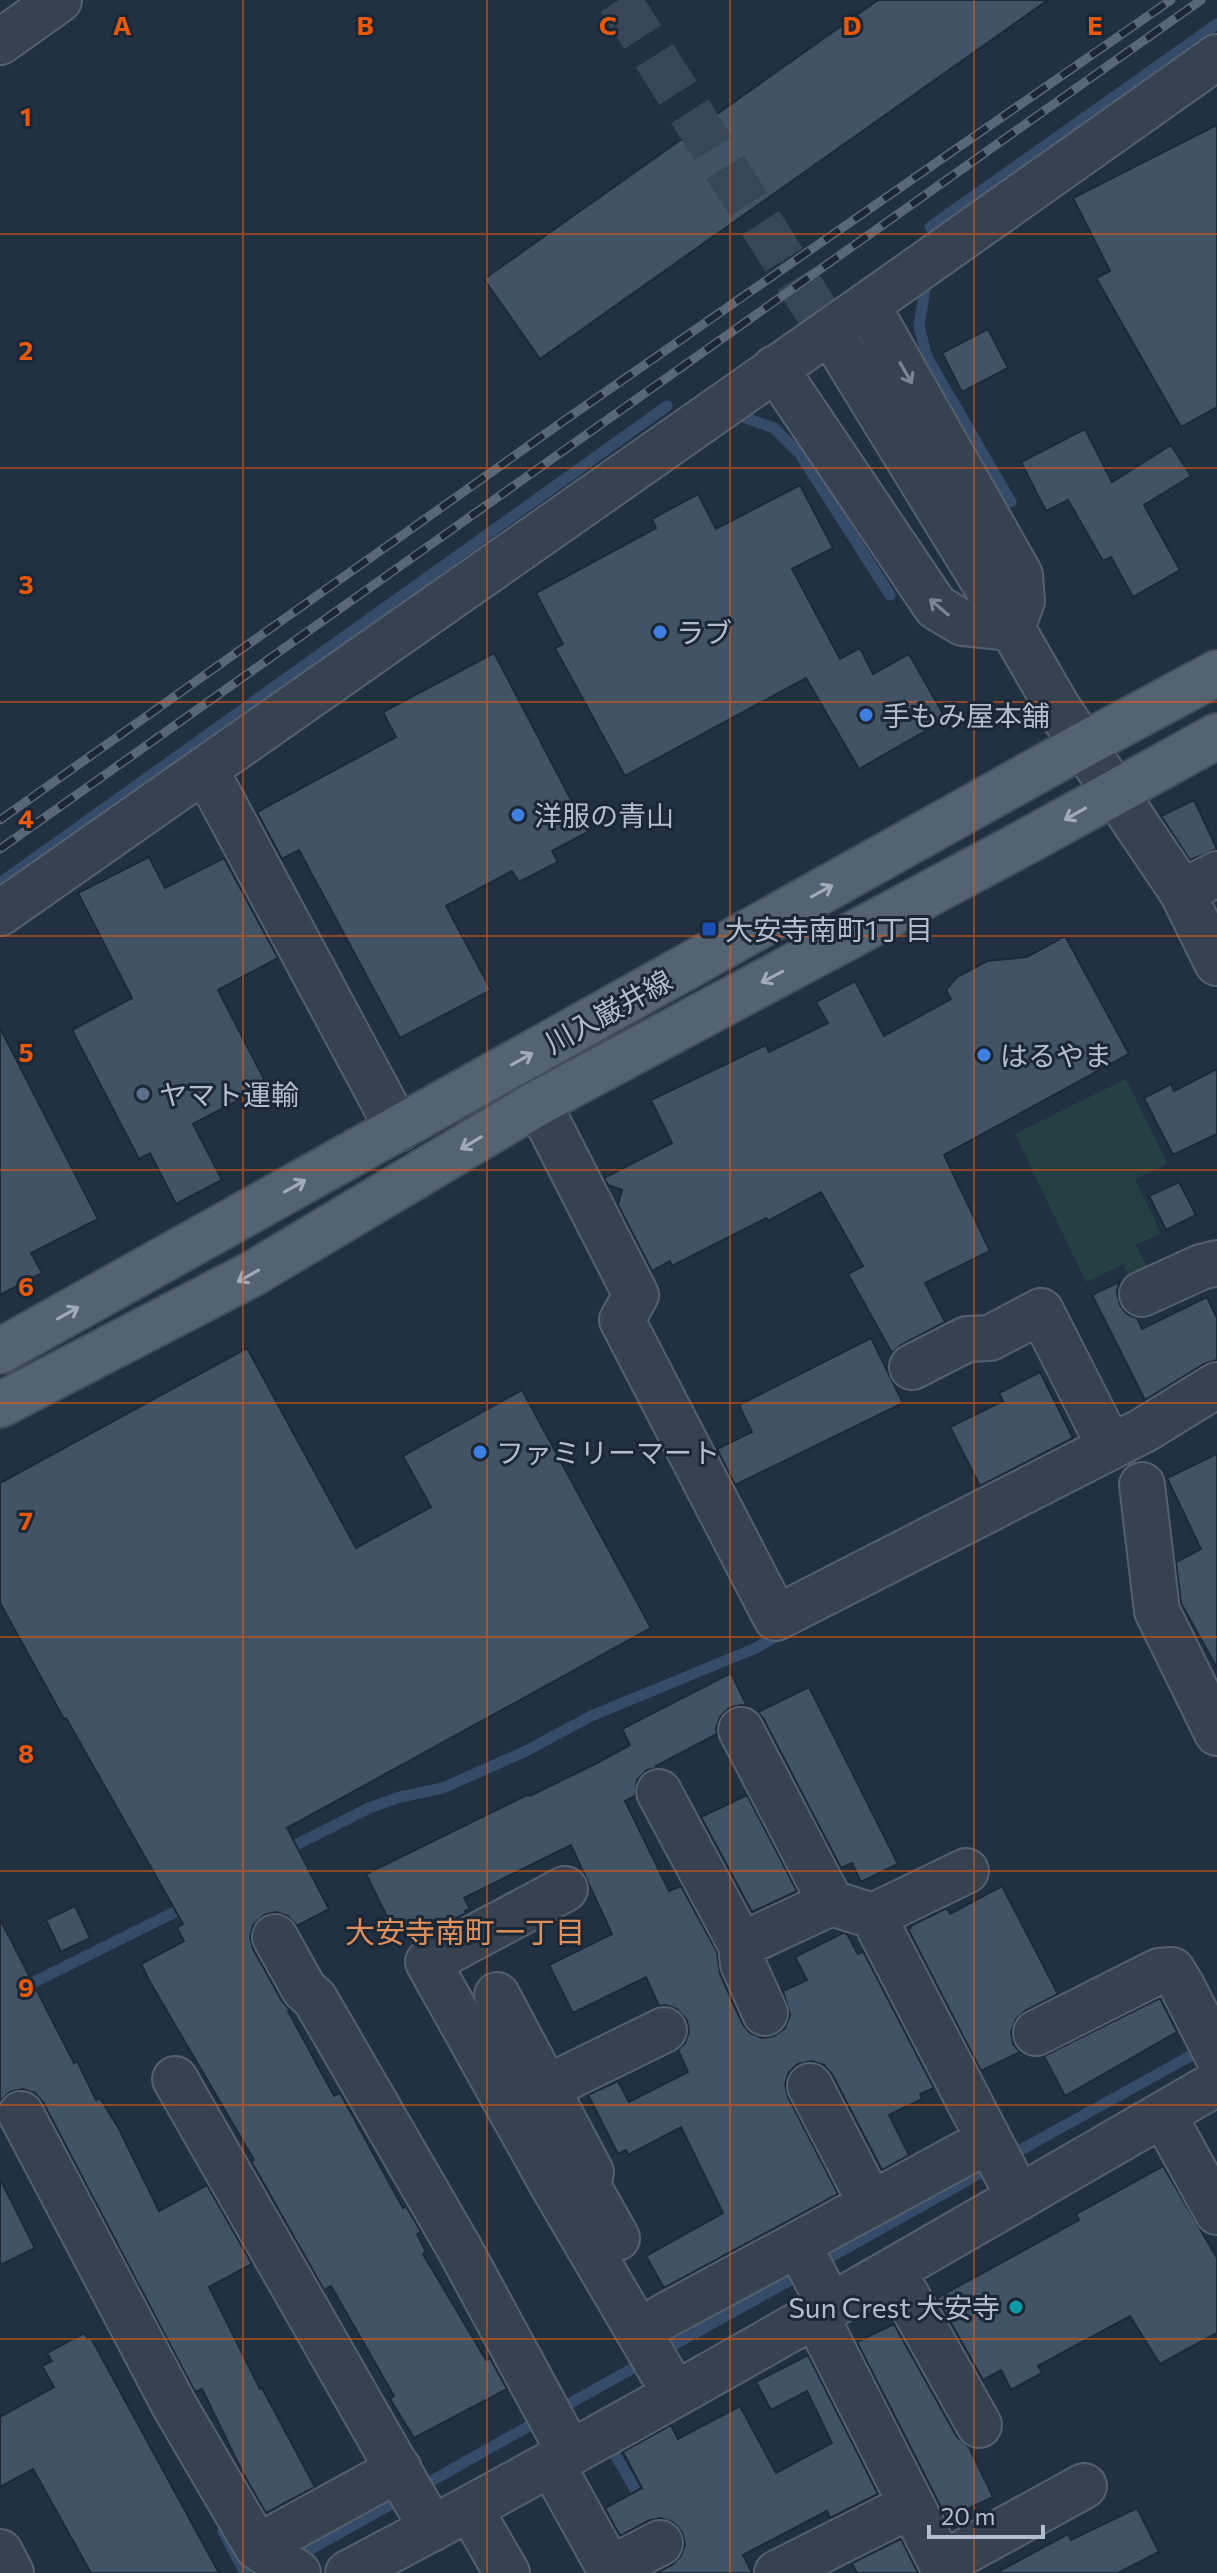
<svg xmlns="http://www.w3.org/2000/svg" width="1217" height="2573" font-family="Commissioner,'Noto Sans JP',sans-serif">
	<rect width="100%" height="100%" fill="#223142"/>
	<path fill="#254043" d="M1126,1079L1167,1163L1135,1180L1161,1233L1136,1245L1150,1274L1132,1282L1124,1264L1086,1282L1015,1134Z"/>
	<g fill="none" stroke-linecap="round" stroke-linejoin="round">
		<path stroke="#344c6a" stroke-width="11" d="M930,227L1217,24
			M925,289L919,326L927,357L1011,502
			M740,416L774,428L800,454L890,595
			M0,883L667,406
			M284,1851L369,1808L400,1797L443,1788L526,1751L591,1716L756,1648L783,1632
			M0,1999L189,1905
			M1008,2157L1203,2049
			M820,2263L993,2166
			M659,2353L805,2272
			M558,2410L644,2362
			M616,2456L683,2573
			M419,2488L543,2418
			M223,2531L245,2573
			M293,2559L404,2497"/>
	</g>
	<path fill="#435366" stroke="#1e2938" stroke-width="2" d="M878,0H1048L540,359L484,279Z
		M1217,125V407L1181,427L1096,278L1110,271L1073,198Z
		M988,329L1008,368L962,392L942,353Z
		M1085,429L1112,482L1171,445L1191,476L1144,505L1180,570L1133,597L1111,557L1103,561L1068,500L1046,511L1021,462Z
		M800,485L833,548L792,569L840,659L860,648L873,674L909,654L946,719L859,769L806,678L625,776L555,648L563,644L536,593L656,528L652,519L698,494L716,529Z
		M494,653L588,832L552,851L558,862L519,882L512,871L446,906L491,990L400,1038L299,850L282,859L257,812L396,737L383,712Z
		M1194,800L1217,849L1190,860L1161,816Z
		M149,857L165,888L224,858L278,958L218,990L267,1085L193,1124L222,1180L176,1204L150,1153L139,1159L72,1030L132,998L78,893Z
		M1065,936L1129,1054L944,1155L990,1251L925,1283L945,1322L901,1345L892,1353L848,1274L863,1266L821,1192L768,1221L766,1218L672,1266L670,1261L652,1271L618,1205L622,1190L608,1185L604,1178L672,1143L651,1100L766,1045L769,1052L828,1023L816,1002L855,981L884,1036L951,999L946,990L957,977L987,961L1027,957Z
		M0,1028L98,1219L31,1253L42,1273L0,1295Z
		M1217,1069V1134L1173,1155L1144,1098L1171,1084L1174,1091Z
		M1179,1182L1196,1215L1166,1230L1149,1196Z
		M1119,1282L1117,1292L1120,1305L1127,1314L1137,1318L1142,1329L1207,1297L1217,1318V1360L1204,1364L1145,1400L1092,1295Z
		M871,1338L903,1403L735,1485L717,1449L752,1432L739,1405Z
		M247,1348L356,1548L431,1507L403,1456L522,1390L651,1628L287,1828L329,1909L297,1926L288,1916L276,1912L264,1915L253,1925L250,1937L253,1949L282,2001L290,2010L288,2011L334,2096L340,2093L403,2208L406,2206L421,2232L417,2234L426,2252L423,2254L486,2360L490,2358L507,2389L414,2438L390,2399L394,2396L331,2286L324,2290L251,2161L254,2160L150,1982L141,1964L184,1941L177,1928L183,1924L66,1718L64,1719L0,1603V1483Z
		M1040,1372L1073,1438L980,1486L950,1427L1003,1401L999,1393Z
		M1217,1454V1668L1181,1603L1176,1562L1201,1549L1167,1478Z
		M731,1673L747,1706L741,1705L729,1708L720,1717L716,1728L717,1734L656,1766L657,1768L647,1770L637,1780L635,1796L625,1801L669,1891L681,1886L717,1952L720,1974L742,2023L750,2033L762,2038L774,2036L785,2028L790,2015L783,1991L807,1980L795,1957L843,1933L847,1934L858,1954L863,1951L934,2088L920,2094L922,2099L889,2115L909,2155L882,2170L832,2074L824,2065L812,2061L798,2064L789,2072L785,2084L788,2097L838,2194L664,2288L646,2256L723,2213L681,2127L628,2155L626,2150L618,2154L588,2095L618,2081L629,2102L688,2072L678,2050L685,2043L689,2032L687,2020L677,2009L666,2005L659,2006L646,1977L573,2013L549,1965L612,1934L571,1845L464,1898L470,1909L465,1911L466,1913L419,1938L414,1927L396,1935L366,1874L529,1794L530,1796L595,1764L630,1745L622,1729Z
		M809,1687L898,1864L861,1882L852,1863L841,1868L763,1718L758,1712Z
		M747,1795L797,1891L752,1912L701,1817Z
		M1002,1886L1058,1994L1025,2011L1016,2019L1011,2032L1013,2044L1020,2052L981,2071L908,1929L911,1928L910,1926L947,1908L950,1914Z
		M75,1906L90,1938L61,1952L46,1920Z
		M0,1919L74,2063L77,2061L96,2100L100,2098L119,2129L159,2211L207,2185L252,2264L209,2287L260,2389L262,2388L315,2487L266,2513L244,2475L202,2389L195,2392L43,2102L35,2093L23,2089L10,2092L0,2101Z
		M1160,1998L1177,2032L1065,2096L1044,2056Z
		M1163,2166L1217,2258V2333L1160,2364L1130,2316L1038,2366L1042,2373L1011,2390L1001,2370L983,2380L937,2298L1079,2220L1076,2214Z
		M0,2179L35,2248L0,2265Z
		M894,2324L957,2437L969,2447L993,2497L947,2519L857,2342Z
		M84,2333L88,2339L91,2338L219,2573H91L33,2469L0,2487V2417L54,2387L42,2366L52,2361L47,2353Z
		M808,2355L878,2494L830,2518L827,2511L743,2555L752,2573H656L672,2565L681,2556L685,2545L682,2532L673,2522L660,2518L648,2521L620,2536L605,2508L642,2488L623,2452L671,2425L678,2439L740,2406L776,2473L832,2443L807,2391L771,2410L756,2382Z
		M1137,2508L1159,2552L1118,2573H996L1068,2534L1071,2540Z
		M901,2539L918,2573H857L852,2563Z"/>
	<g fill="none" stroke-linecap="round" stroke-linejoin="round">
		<path stroke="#384657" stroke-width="44" stroke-dasharray="44 22" stroke-linecap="butt" d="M619,0L842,351"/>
		<defs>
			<path id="minor" d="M0,42L59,0
				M867,305L1020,575L1022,601L1012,628
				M842,351L1012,628L1058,708L1182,892L1217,963
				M775,368L936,607L963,623L1012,628
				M205,769L398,1129
				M1182,892L1217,874
				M0,913L867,305L1217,57
				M538,1103L636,1295L622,1320L776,1618L1144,1430L1217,1385
				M1142,1294L1201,1267L1217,1263
				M912,1367L967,1339L990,1338L1041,1311L1110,1447
				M1142,1485L1157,1611L1217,1733
				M741,1730L831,1903L873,1916L1019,2198
				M659,1792L741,1945L743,1964L765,2013
				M565,1889L428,1962L553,2186L675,2394
				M873,1916L966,1871
				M275,1937L304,1989L315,1999L458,2246L570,2453
				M741,1945L831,1903
				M497,1995L591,2172L588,2186L617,2238
				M1036,2033L1159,1971L1172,1970L1182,1986L1217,2055
				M175,2079L432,2529
				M810,2086L871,2204
				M546,2088L664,2030
				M21,2114L174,2405L257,2547L298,2573
				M1163,2114L1217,2212
				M893,2271L979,2425
				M831,2307L798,2244L989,2140
				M816,2316L946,2573
				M661,2318L798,2244
				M551,2463L612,2573
				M470,2509L507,2573
				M257,2547L399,2469
				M0,2552L11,2573
				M942,2564L1084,2486
				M610,2569L660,2543
				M348,2573C643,2418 929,2249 1217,2083
				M777,2573L912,2505"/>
			<path id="major" d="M0,1351L1083,745L1217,673
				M0,1405L252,1274L538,1103L1031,839L1217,736"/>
		</defs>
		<use href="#minor" stroke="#55606f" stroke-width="48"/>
		<use href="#major" stroke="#434e5d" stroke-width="48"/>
		<use href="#minor" stroke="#374251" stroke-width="44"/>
		<use href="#major" stroke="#556271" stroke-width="44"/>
		<defs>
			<path id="rail" d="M0,820L565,420L1171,0
				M0,849L1201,0"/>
		</defs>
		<use href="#rail" stroke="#596779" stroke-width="9"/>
		<use href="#rail" stroke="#1c2736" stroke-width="6" stroke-dasharray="18" stroke-linecap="butt"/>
	</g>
	<defs><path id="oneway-shaft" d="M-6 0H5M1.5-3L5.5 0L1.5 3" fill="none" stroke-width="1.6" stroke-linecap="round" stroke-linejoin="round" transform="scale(2)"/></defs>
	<g stroke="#7b8695">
		<use href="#oneway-shaft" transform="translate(906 373) rotate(60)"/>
		<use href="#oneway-shaft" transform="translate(939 607) rotate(-140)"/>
	</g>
	<g stroke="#a0abba">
		<use href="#oneway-shaft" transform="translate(1075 814) rotate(151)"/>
		<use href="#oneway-shaft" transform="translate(822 891) rotate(-29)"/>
		<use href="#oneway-shaft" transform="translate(772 977) rotate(152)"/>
		<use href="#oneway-shaft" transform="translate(522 1059) rotate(-29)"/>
		<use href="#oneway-shaft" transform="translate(471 1143) rotate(149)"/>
		<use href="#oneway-shaft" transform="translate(295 1186) rotate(-29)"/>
		<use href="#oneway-shaft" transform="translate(248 1276) rotate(151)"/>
		<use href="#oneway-shaft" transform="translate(68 1313) rotate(-29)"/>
	</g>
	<path fill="none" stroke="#e8590c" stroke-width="2" stroke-opacity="0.55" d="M243,0V2573M487,0V2573M730,0V2573M974,0V2573M0,234H1217M0,468H1217M0,702H1217M0,936H1217M0,1170H1217M0,1403H1217M0,1637H1217M0,1871H1217M0,2105H1217M0,2339H1217"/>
	<g fill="#3f7fe0" stroke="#1c2736" stroke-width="3">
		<circle cx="660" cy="632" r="8"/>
		<circle cx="866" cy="715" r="8"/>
		<circle cx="518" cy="815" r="8"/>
		<circle cx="984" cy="1055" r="8"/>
		<circle cx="480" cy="1452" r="8"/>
	</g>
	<rect fill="#1a4fb4" stroke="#1c2736" stroke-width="3" x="701" y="921" width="16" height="16" rx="4"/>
	<circle fill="#5c6f8a" stroke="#1c2736" stroke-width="3" cx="143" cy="1094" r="8"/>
	<circle fill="#0f9aa8" stroke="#1c2736" stroke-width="3" cx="1016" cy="2307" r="8"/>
	<g text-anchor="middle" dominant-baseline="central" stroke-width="6" stroke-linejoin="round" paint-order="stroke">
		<g font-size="28" fill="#b3bdcc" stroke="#1c2736" text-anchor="start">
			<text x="676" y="632">ラブ</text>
			<text x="882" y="715">手もみ屋本舗</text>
			<text x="534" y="815">洋服の青山</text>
			<text x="725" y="929">大安寺南町1丁目</text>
			<text x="1000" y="1055">はるやま</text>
			<text x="159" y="1094">ヤマト運輸</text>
			<text x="496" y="1452">ファミリーマート</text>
			<text x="1000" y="2307" text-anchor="end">Sun Crest 大安寺</text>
		</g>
		<g font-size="28" fill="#b3bdcc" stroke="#1c2736">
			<text transform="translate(608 1011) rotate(-29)">川入巌井線</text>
		</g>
		<g font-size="30" fill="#df915b" stroke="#1c2736">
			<text x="465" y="1930">大安寺南町一丁目</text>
		</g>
	</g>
	<g font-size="26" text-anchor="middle" font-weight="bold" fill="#e8590c" stroke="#1c2736" stroke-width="6" stroke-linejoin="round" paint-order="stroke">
		<text x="122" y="35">A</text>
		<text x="365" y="35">B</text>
		<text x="608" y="35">C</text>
		<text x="852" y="35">D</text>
		<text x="1095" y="35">E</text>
		<text x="26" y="126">1</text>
		<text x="26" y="360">2</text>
		<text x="26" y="594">3</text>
		<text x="26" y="828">4</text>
		<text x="26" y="1062">5</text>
		<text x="26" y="1296">6</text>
		<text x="26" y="1530">7</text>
		<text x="26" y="1763">8</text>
		<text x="26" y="1997">9</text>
	</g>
	<path d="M929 2525v12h114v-12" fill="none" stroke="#b3bdcc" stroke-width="4"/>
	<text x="941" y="2525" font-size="24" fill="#b3bdcc" stroke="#1c2736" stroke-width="6" paint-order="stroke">20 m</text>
</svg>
